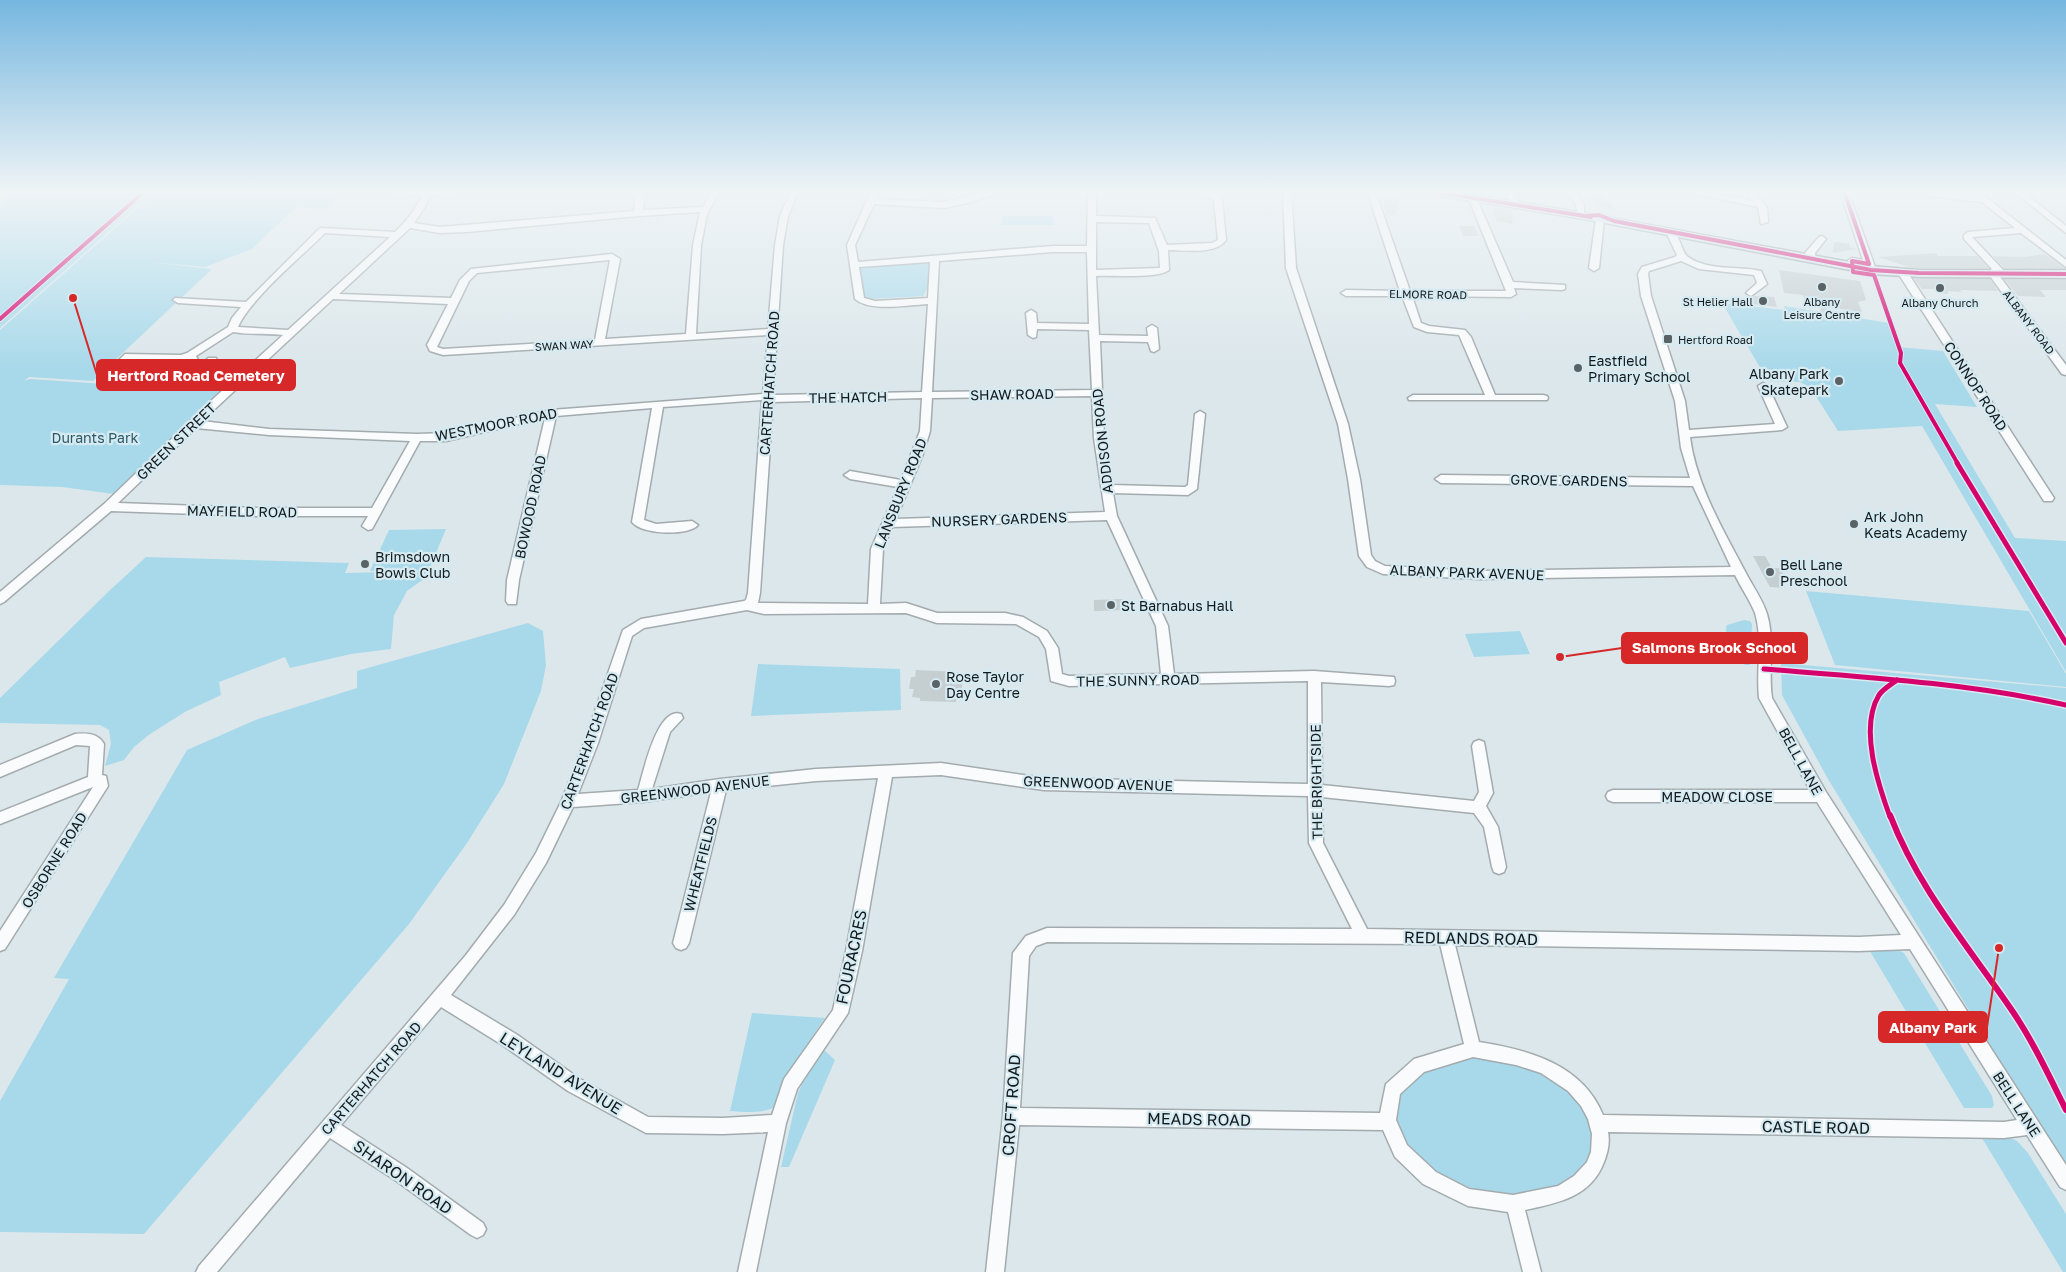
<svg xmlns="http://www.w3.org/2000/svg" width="2066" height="1272" font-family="'Golos Text',sans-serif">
	<rect width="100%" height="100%" fill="#dce7eb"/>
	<path fill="#a8d9ea" d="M16,191H155L0,328V205Z
		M157,191H343L326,209L296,207L252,249L205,267L149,262L212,269L93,381L29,377L24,381L30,379L180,389H194L199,386H226L114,494L62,487L0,485V330Z
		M1004,216H1053L1054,225H1001Z
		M924,261L929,264C929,274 930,287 923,296L869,299L863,296L857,268L860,266Z
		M1722,303L1785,310L1784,306L1889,323L1898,347L1943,351L1977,407L1935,404L2015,538L2066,541V672L1922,426L1838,431L1810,387L1800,382L1768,381Z
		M446,529L429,570L370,571L389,530Z
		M146,557L349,563L345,573L435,571L407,591L394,615L391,649L351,654L290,668L285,657L219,682L221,695L185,712L150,734L134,747L124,760L105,766L111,744L109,730L100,725L0,723V698L109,591Z
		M1806,591L2029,611L2066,674V687L1835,665Z
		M1744,620L1750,621L1752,624L1750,665H1745C1738,655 1722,637 1727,625Z
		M528,623L543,631L546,665L541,691L504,784L467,843L409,924L144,1234L0,1232V1101L69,979L54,978L187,750L258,719L357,688V671Z
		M1520,631L1530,654L1474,657L1465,634Z
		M1781,663L2066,688V1164L2034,1117L1828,779L1782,695Z
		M758,664L900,669L901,710L751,716Z
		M1868,948H1894L1904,953L1992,1096L1994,1105L1992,1108H1964Z
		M752,1013L825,1018C805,1047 786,1074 775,1107C761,1114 744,1112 730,1111Z
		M824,1050L835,1060L789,1167H781L798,1093L808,1071Z
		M1474,1055C1489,1058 1525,1062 1537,1068C1547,1072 1570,1089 1577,1097C1582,1103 1590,1115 1593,1122C1598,1139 1590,1164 1577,1175C1536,1208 1472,1196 1432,1169C1414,1157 1404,1140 1394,1122C1395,1115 1396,1105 1398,1098C1411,1066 1444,1062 1474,1055Z
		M1982,1138H2010L2017,1141L2028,1153L2066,1214V1272H2063Z"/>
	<path fill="#c5ced1" d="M1594,191L1600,192L1616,210L1595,205L1583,192Z
		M1387,193L1400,195L1395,215H1386L1383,204Z
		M1494,207L1513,210L1512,224L1496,221V217L1493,216Z
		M1459,226H1474L1478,236H1463Z
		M1835,242L1850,244L1849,247L1857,249L1832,253Z
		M1936,253L1938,256H1977L1989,268H1912L1878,257Z
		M2043,254L2048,256L2064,268H2004L1993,256L2024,257Z
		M1779,270L1860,281L1866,300L1858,302L1862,312L1828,307L1820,318L1821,306L1806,304L1803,295L1784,293Z
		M1914,279H1990L1998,291L1960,290L1962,292L1947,291L1949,294L1938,293L1935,289H1922Z
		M2004,279L2066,280V290H2040L2046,297L2018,296Z
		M1755,296L1774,297L1777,307L1752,304L1750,297Z
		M1753,556H1765L1772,568H1780L1785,577H1780L1785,588L1770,587Z
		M1124,599L1126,610L1094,611V600Z
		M916,670L960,672L959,679H963L961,693H957L956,702L920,701V698L912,697L914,689H909L911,677H915Z"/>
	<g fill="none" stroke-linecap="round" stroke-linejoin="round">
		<defs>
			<path id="minor" d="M380,191H467L463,194L430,195L425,207L414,223L440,227L634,211L636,191H644L643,210L703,207L712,191H720L707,214L701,245L696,334L768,329L775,245L780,216L791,191H799L788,216L783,245L773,395L922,392L928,304C909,305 869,312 855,299L847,245L871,191H879L876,199L944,202L991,191H1004L967,203L944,208L874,204L855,245L858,262L1053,246H1087L1088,191H1096V216L1155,218L1167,245L1212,243L1218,240L1214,200L1200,191C1209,190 1216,191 1222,199L1226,240C1216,255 1185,250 1168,250L1169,270C1157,279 1113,275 1096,276L1099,335L1148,336L1147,328L1152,325L1157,328L1159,349L1154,352L1151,351L1148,342L1100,341L1104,438L1112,485L1185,487L1188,485L1195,414L1200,411L1205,414L1197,489L1188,495L1113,493L1117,516L1168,626L1174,674L1314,671L1394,677L1395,681L1394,685L1389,686L1321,682L1322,785L1474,801L1479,792L1472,746L1474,742L1479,740L1484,742L1493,793L1486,806L1498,827L1506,867L1504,872L1499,874L1494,872L1492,867L1484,827L1474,813L1322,797L1323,843L1367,929L1859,937L1901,935L1817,802H1613L1608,800L1606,796L1608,792L1613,790H1810L1759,698C1756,671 1763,639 1755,613C1750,600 1741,588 1735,575L1480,579L1383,574L1367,567L1359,556L1348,479L1338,424L1286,268L1283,191H1291L1296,268L1348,424L1360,479L1371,555L1375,561L1385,566L1480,571L1731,567L1693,486L1441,483L1435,479L1441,475L1690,478L1681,448L1675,401L1641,296L1638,274L1642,267L1675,257L1677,255L1666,232L1670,229C1680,233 1681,252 1688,257C1708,271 1739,266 1761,271L1767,284L1751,296L1746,293L1757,283L1754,275L1699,269L1681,261L1649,271L1648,274L1651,296L1685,401L1689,430L1775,424L1758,386L1763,383L1768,386L1787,427L1782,430L1690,437C1696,486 1726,535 1748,577C1754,588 1763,601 1767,614C1775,641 1768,670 1772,698L1826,792L2066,1165V1190L2060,1187L2027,1135L2004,1138L1608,1132C1610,1142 1608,1152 1604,1162C1591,1197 1558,1203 1525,1210L1541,1272H1523L1508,1212L1468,1206L1423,1184L1395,1157L1383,1130L1019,1125L1004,1272H986L1003,1116L1013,953L1026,936L1047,928L1352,929L1309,843L1308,796L1044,790L941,775L892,777L862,951L848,1013L797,1089L786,1123L756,1272H738L768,1132L723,1134L646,1133L568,1091L504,1046L441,1007L341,1125L407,1168L483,1223L486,1229L483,1235L477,1238L471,1235L395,1180L330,1138L217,1272H196L199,1266L466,955L504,905L536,853L562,800L584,743L623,630L641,619L744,601L746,600L748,593L762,400L663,407L644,520L656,524L692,521L698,525C689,536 642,535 632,522L652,408L556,416L519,580L516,604H508L506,601L507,580L545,418L446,441H420L372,529L368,530L362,526L368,516H256L111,511L4,602L0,604V592L104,504L213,399L283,335C266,333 250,335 233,332L196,356L199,362L204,363L208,358H216L217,360L210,368L191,367L188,359L181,361L132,359L111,380H103V376L125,354L181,355L187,353L228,327L232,318L241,307L178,303L173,300L175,298L246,302L320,228L395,232C407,221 415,210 422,195L384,194ZM700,212L693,245L686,334L605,339L620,259L612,254L471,269L460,280L451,298L339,294L410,228L440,233L466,232L638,216ZM1096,222L1149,223L1159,251L1160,268L1096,270ZM325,233L390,237L288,330L238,327C250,299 302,256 325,233ZM1053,252H1087L1089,324L1037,323L1036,313L1031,310L1026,313L1028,335L1033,338L1036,337L1037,329L1089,330L1092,390L932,392L939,261ZM610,260L595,340L443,349L437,347L469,281L477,273ZM930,262L928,298L875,301L864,298L859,267ZM333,299L448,304L427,345L430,351L443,355L768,335L763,394L551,410L446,433L417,434L269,429L202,421ZM1092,396L1094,438L1105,512L896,519L923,454L930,431L932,398ZM922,398L920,431L901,480L850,471L844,475L850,479L898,487L871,549L868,604L758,603L760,593L773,402ZM196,428L269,435L410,441L372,508H256L118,503ZM1107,520L1156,626L1161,674L1069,676L1062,674L1058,648L1047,631L1023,617L1005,613H937L906,603L880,604L883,549L892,527ZM747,610L764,614L906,613L937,623L1016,624L1039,637L1046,649L1051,681L1069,686L1308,681V784L1044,778L941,763L816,769L720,779L652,789L670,732L683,718L681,714C657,706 643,774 638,790L578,794L598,743L632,636L644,628ZM878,778L846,951L833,1010L784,1079L772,1115L723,1118L648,1117L580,1079L516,1034L451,995L514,915L546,863L573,807L643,802L711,792L673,943L676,948L681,950L686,948L689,943L726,790L816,781ZM1047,942L1440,944L1464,1044L1414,1059L1386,1084L1380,1113L1020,1108L1029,956L1036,946ZM1455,945L1859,951L1910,949L2017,1120L2004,1122L1603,1115C1582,1064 1529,1050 1479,1042ZM1473,1057L1516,1065L1541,1073L1568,1091L1581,1106L1588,1119L1592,1134L1591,1152L1587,1162L1574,1176L1558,1186L1513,1195L1469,1189L1436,1172L1407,1145L1396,1120L1400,1094L1424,1072Z
				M1367,191H1375L1410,291H1506L1468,197L1472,194L1476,197L1513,282L1565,285V289L1562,290L1514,288L1516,294L1511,297L1412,296L1421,323L1429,326L1465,330L1471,337L1495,395H1543L1547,396L1548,398L1547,400H1409L1408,398L1413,395H1485L1459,335L1427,332L1414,327L1402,296H1346L1341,293L1346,290L1400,291Z
				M1506,191H1514L1518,204L1517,206H1511Z
				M1566,191H1574L1584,204V217H1578L1576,204Z
				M1692,191H1707L1753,201L1746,191H1754L1767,208L1768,222L1761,224L1758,207L1696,194Z
				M1840,191H1848L1876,270L1874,272H1868L1865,266L1847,261L1852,258L1863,260Z
				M1927,191L1974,196L1969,191H1978L2066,260V267L2021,233L1972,237L2005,272L1998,274L2066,365V375L2062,374L1987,272L1992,269L1964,239V235L1968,232L2015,228L1982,202L1930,196L1927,195Z
				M2013,191H2022L2066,226V233Z
				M1600,216L1604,219L1599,268L1594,271L1589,268L1596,219Z
				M1822,236L1826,239L1815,253L1816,259L1811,262L1808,261L1805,253L1819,237Z
				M1903,270L1908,273L2052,495L2054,498L2052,501H2044L1898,273Z
				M75,734C86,733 98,733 104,744L102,775L106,776L108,786L5,949L0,951V931L93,787L0,824V812L88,777L90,746L76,745L0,777V765Z"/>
			<path id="major" d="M1425,191H1449L1584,213L1871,266L1919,270H2066V278L1919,277L1871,274L1584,219L1430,194Z"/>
		</defs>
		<use href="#minor" stroke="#a3abae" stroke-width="3"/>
		<use href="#major" stroke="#92a2a8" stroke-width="3"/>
		<use href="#minor" fill="#fafbfc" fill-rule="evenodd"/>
		<use href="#major" fill="#dee5e8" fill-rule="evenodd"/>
		<defs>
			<path id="cycleway-far2" d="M1430,191L1591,217
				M1844,191L1869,264L1852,261L1853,272L1874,275L1901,353L1900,363L1958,464
				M1584,216L1599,215L1614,221L1871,270L1919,273L2066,274
				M0,319L145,191"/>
			<path id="cycleway-far1" d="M1957,463L2066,643
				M1764,669C1865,677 1967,683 2066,705
				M1890,817C1878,784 1859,728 1879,695C1883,689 1892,684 1897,680"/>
			<path id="cycleway" d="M1890,815C1918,888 1968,946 2011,1009C2033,1041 2049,1076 2066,1110"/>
		</defs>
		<use href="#cycleway-far2" stroke="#d6eaf1" stroke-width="6"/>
		<use href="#cycleway-far1" stroke="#d6eaf1" stroke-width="8"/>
		<use href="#cycleway" stroke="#d6eaf1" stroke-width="9"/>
		<use href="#cycleway-far2" stroke="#d6006c" stroke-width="4"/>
		<use href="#cycleway-far1" stroke="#d6006c" stroke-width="5"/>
		<use href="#cycleway" stroke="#d6006c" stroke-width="6"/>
	</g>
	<linearGradient id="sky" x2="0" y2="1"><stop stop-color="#76b7df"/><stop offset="0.52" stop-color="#eff4f6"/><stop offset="1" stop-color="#eff4f6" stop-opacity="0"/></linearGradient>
	<rect width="2066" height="369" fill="url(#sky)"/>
	<g fill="#596265" stroke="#d6eaf1" stroke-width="2">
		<circle cx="1822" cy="287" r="5"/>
		<circle cx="1940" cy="288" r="5"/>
		<circle cx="1763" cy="301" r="5"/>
		<rect x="1663" y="334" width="10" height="10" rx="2.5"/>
		<circle cx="1578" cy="368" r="5"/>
		<circle cx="1839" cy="381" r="5"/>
		<circle cx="1854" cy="524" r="5"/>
		<circle cx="365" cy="564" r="5"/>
		<circle cx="1770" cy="572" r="5"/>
		<circle cx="1111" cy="605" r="5"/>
		<circle cx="936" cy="684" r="5"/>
	</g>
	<g text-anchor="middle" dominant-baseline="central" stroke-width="4.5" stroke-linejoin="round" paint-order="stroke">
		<g font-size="11" fill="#131a1d" stroke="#d6eaf1">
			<text transform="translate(1428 294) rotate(1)">ELMORE ROAD</text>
			<text transform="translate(2029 322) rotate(53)">ALBANY ROAD</text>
			<text transform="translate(564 345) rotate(-3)">SWAN WAY</text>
		</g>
		<g font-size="11" fill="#131a1d" stroke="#d6eaf1">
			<text x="1753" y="301" text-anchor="end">St Helier Hall</text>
			<text x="1822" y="301">Albany<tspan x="1822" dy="13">Leisure Centre</tspan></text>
			<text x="1940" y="302">Albany Church</text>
			<text x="1678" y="339" text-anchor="start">Hertford Road</text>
		</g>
		<g font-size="14" fill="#131a1d" stroke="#d6eaf1" text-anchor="start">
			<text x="1588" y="360">Eastfield<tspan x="1588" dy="16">Primary School</tspan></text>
			<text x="1829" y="373" text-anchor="end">Albany Park<tspan x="1829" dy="16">Skatepark</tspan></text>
			<text x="1864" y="516">Ark John<tspan x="1864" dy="16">Keats Academy</tspan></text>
			<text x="375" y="556">Brimsdown<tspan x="375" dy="16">Bowls Club</tspan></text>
			<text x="1780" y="564">Bell Lane<tspan x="1780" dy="16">Preschool</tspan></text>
			<text x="1121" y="605">St Barnabus Hall</text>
			<text x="946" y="676">Rose Taylor<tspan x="946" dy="16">Day Centre</tspan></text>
		</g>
		<g font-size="14" fill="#131a1d" stroke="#d6eaf1">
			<text transform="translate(769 383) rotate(-86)">CARTERHATCH ROAD</text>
			<text transform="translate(1976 386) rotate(57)">CONNOP ROAD</text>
			<text transform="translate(1012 394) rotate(-1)">SHAW ROAD</text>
			<text transform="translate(848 397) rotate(-1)">THE HATCH</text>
			<text transform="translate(496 424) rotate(-11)">WESTMOOR ROAD</text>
			<text transform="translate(176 441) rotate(-44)">GREEN STREET</text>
			<text transform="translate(1102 441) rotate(-96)">ADDISON ROAD</text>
			<text transform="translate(1569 480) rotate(1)">GROVE GARDENS</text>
			<text transform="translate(900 493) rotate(-68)">LANSBURY ROAD</text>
			<text transform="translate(530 507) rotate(-78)">BOWOOD ROAD</text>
			<text transform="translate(242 511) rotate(1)">MAYFIELD ROAD</text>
			<text transform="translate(999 519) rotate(-2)">NURSERY GARDENS</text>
			<text transform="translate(1467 572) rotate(2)">ALBANY PARK AVENUE</text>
			<text transform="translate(1138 680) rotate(-1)">THE SUNNY ROAD</text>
			<text transform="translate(589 741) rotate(-70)">CARTERHATCH ROAD</text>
			<text transform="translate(1801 761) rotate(61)">BELL LANE</text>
			<text transform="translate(1316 782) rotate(-91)">THE BRIGHTSIDE</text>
			<text transform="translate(1098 783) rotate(2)">GREENWOOD AVENUE</text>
			<text transform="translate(695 789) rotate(-7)">GREENWOOD AVENUE</text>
			<text x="1717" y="796">MEADOW CLOSE</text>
			<text transform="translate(54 860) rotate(-58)">OSBORNE ROAD</text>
			<text transform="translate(700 864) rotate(-76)">WHEATFIELDS</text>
			<text transform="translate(371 1078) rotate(-49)">CARTERHATCH ROAD</text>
			<text transform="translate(2017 1104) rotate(57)">BELL LANE</text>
		</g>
		<g font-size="14" fill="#2c5867" stroke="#d6eaf1">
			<text x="95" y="437">Durants Park</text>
		</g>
		<g font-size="16" fill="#131a1d" stroke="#d6eaf1">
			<text transform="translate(1471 938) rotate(1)">REDLANDS ROAD</text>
			<text transform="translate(851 957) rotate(-78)">FOURACRES</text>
			<text transform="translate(561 1073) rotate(32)">LEYLAND AVENUE</text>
			<text transform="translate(1011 1105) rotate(-86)">CROFT ROAD</text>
			<text transform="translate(1199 1119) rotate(1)">MEADS ROAD</text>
			<text transform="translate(1816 1127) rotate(1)">CASTLE ROAD</text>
			<text transform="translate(403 1177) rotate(35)">SHARON ROAD</text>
		</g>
	</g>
	<path fill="none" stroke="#d62828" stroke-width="2" d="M73 298L97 375M1560 657L1622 648M1999 948L1987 1027"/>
	<g fill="#d62828" stroke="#d6eaf1" stroke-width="2">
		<circle cx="73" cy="298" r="5"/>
		<circle cx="1560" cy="657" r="5"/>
		<circle cx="1999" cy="948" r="5"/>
	</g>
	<g fill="#d62828" stroke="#d62828" stroke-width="2">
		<rect x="97" y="360" width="198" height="30" rx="5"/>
		<rect x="1622" y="633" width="185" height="30" rx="5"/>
		<rect x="1879" y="1012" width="108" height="30" rx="5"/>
	</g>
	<g font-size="15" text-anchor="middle" font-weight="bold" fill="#fff">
		<text x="196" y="381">Hertford Road Cemetery</text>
		<text x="1714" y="653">Salmons Brook School</text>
		<text x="1933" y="1033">Albany Park</text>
	</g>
</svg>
